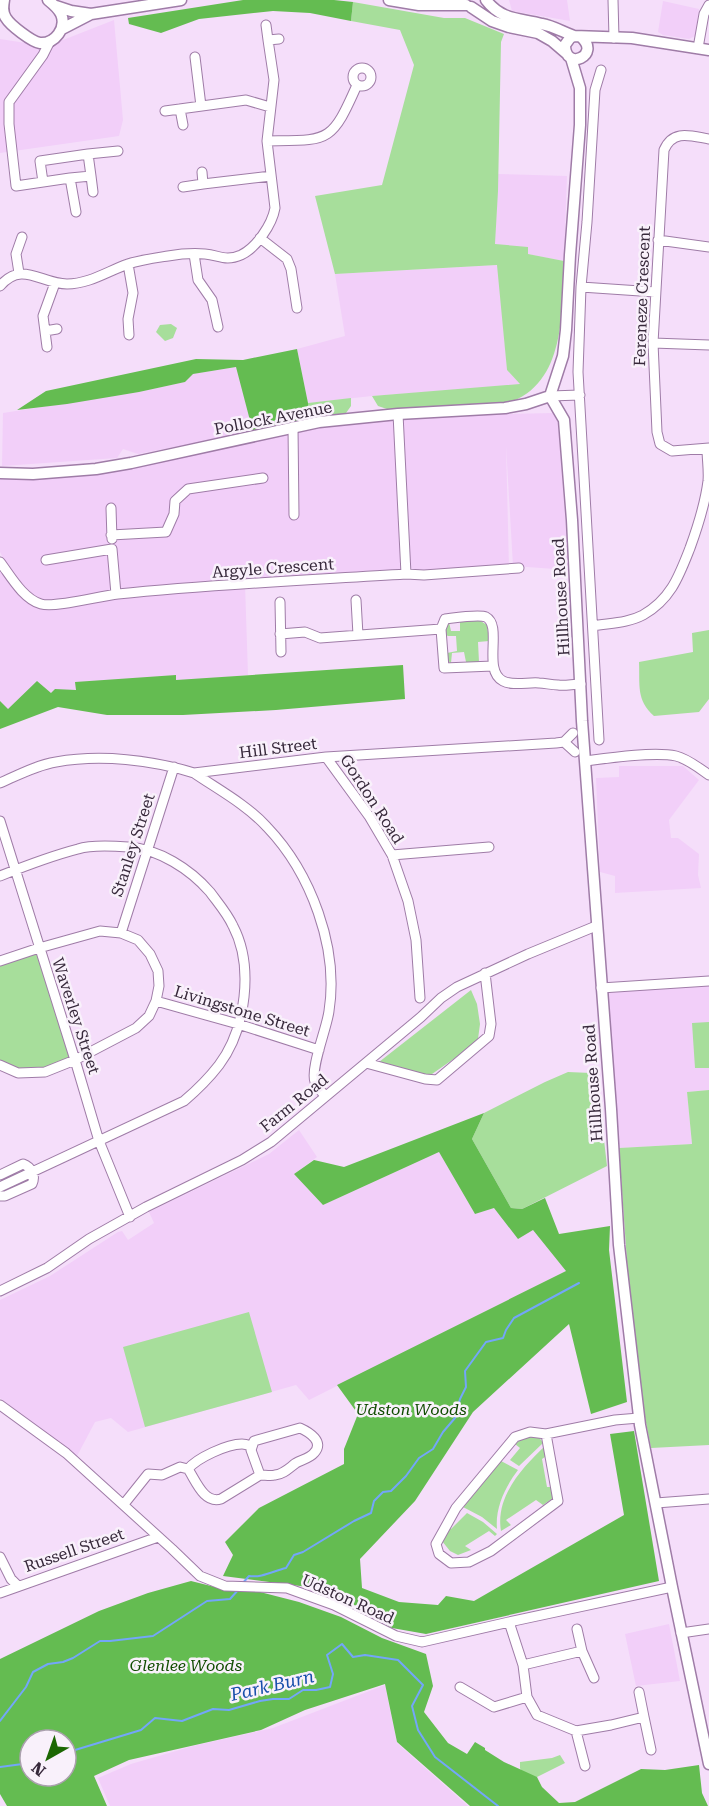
<svg xmlns="http://www.w3.org/2000/svg" width="709" height="1806" font-family="'Roboto Serif',serif">
	<rect width="100%" height="100%" fill="#f5defa"/>
	<path fill="#f2cff9" d="M509,0H567L570,21L512,11Z
		M663,1L699,9L695,36L689,39L663,35L658,32Z
		M114,20L123,120L119,136L0,153V39L26,43L63,40Z
		M498,174L567,176L564,261L527,254L528,248L495,245Z
		M498,265L507,370L521,385L372,396L308,403L297,349L345,336L335,274Z
		M237,367L253,432L138,454L123,449L117,458L2,466L3,413L139,392L185,382L192,374Z
		M505,408L506,414L553,413L558,423L569,570L513,566L506,445L509,568L245,584L248,675L93,690L0,727V561L3,558L0,552V475L69,472L319,422Z
		M619,766H683L699,780L669,820L671,838H678L699,854L698,875L701,888L615,893V876L600,872L596,778L619,777Z
		M709,985V1090L687,1092L692,1144L619,1148L607,993Z
		M299,1130L317,1157L294,1174L323,1205L439,1152L475,1214L494,1208L533,1230L566,1271L309,1400L296,1385L128,1432L111,1418L95,1422L77,1456L0,1398V1300L50,1276L118,1232L122,1231L128,1240L154,1223L149,1212L269,1154Z
		M669,1624L680,1681L636,1686L625,1634Z
		M385,1685L397,1743L468,1806H110L98,1778L131,1764L193,1746L273,1728Z"/>
	<path fill="#a7de9b" d="M353,2L444,18H465L504,34L501,42L498,191L495,244L528,247V254L564,261C562,311 566,384 508,403L390,410L378,406L372,396L520,384L507,370L497,265L335,274L315,196L382,185L414,65L400,30L351,21Z
		M171,324L177,328L173,338L165,341L156,332L160,325Z
		M351,398V406L346,413L310,420L308,403Z
		M479,620L487,625L489,641L478,642L479,662H466L464,652L452,653L451,663L448,661L447,653L457,651L456,636H448L446,635L445,624L449,622L451,631H460V621Z
		M709,630V699L699,712L654,716C636,700 640,685 639,662L693,652L692,633Z
		M39,948L75,1060L45,1072L18,1073L0,1065V961Z
		M471,990L477,1004L480,1024L478,1039L468,1049L432,1074H417L379,1062Z
		M709,1022V1068H695L692,1023Z
		M596,1070L607,1166L522,1209L511,1208L472,1139L484,1113L545,1082L568,1072L591,1073Z
		M709,1090V1445L651,1448L639,1387L632,1332L619,1148L692,1144L687,1092Z
		M249,1312L272,1392L145,1427L123,1347Z
		M528,1437H539L543,1443L519,1466L510,1460L520,1448L515,1444L521,1439Z
		M546,1445L548,1455L542,1459L547,1487H552L556,1496L543,1505L536,1500L506,1520L511,1525L501,1531C495,1496 523,1467 546,1445Z
		M501,1461L518,1470C505,1487 495,1508 497,1529L482,1517L463,1507Z
		M467,1513L483,1522L497,1534L495,1536L489,1531L465,1546L471,1550L458,1555L450,1551L442,1541L447,1527L451,1529Z
		M560,1755L565,1763L537,1777L523,1776L520,1768V1762L552,1758Z"/>
	<path fill="#64bc51" fill-rule="evenodd" d="M243,0H334L353,2L351,21L310,13L273,11L199,19L161,33L129,24L128,18Z
		M297,349L308,403L310,420L253,432L236,367L193,374L185,382L139,392L67,404L17,410L46,391L196,359L243,360Z
		M403,665L405,699L276,710L183,715H107L58,707L0,729V701L8,709L37,681L51,693L55,689L76,690L75,682L176,675V680Z
		M484,1113L472,1139L511,1208L522,1209L545,1198L559,1234L610,1226L609,1250L627,1402L591,1414L569,1324L473,1412L415,1501L360,1559L362,1588L399,1602L438,1605L446,1596L474,1601L624,1515L610,1434L634,1431L659,1581L426,1634L392,1628L359,1607L308,1587L223,1576L233,1555L225,1542L259,1508L344,1464V1449L358,1414L337,1385L566,1271L533,1230L518,1239L494,1208L475,1214L439,1152L323,1205L294,1174L314,1160L344,1167Z
		M191,1581L219,1588L260,1592L299,1602L341,1617L382,1638L426,1654L433,1686L424,1712L448,1743L467,1754L475,1742L485,1748V1750L504,1762L537,1777L542,1787L559,1803L575,1802L641,1769L665,1770L699,1765L702,1793L708,1806H470L397,1742L385,1684L305,1710L261,1730L129,1760L94,1776L107,1806H7L0,1794V1659L99,1611L148,1593ZM30,1740H66V1776H30Z"/>
	<g fill="none" stroke-linecap="round" stroke-linejoin="round">
		<path stroke="#73a6f9" stroke-width="2" d="M242,1584L249,1576C262,1578 273,1571 286,1568L294,1555L303,1552L354,1521L371,1513L374,1501L383,1492L391,1491L406,1476L419,1458L433,1449L443,1432L455,1418L460,1399L466,1387L465,1371L486,1342L503,1338L506,1330L514,1318L579,1283
			M0,1721L26,1687L33,1672L48,1664L63,1662L73,1658L100,1641H110L153,1636L207,1601L230,1599L239,1589
			M66,1755L75,1750L141,1730L155,1718L182,1721L213,1709L229,1710L260,1701L273,1699H289L303,1690H316L330,1687L333,1674L327,1655L342,1644L353,1657L365,1655L398,1660L423,1685L412,1706L418,1730L435,1757L498,1806
			M0,1767L30,1763"/>
		<defs>
			<path id="minor" d="M613,0L614,38
				M266,25L268,40L279,39
				M50,41L43,55L9,102V124L16,186L70,178L76,212
				M698,48L704,14L709,5
				M195,57L201,106
				M353 77a9 9 0 1 1 18 0a9 9 0 1 1-18 0Z
				M180,109L183,125
				M165,111L246,100L270,107
				M709,139C691,136 673,129 664,150L653,343L657,432L660,444L672,451L709,448
				M267,141C329,140 331,144 357,85
				M88,154L118,151
				M91,176L93,192
				M43,182L40,161L88,154L91,176L70,178
				M203,184L271,176
				M183,187L203,184L202,172
				M260,238L287,259L291,269L297,308
				M658,240L709,247
				M194,254L198,280L212,300L218,327
				M128,264L133,293L128,319L129,335
				M19,273L16,254L22,237
				M0,286C22,260 41,284 67,284C89,284 108,271 128,264C140,260 155,258 168,256C180,254 193,253 205,254C219,255 225,262 241,255C256,248 272,225 275,208L267,141L274,80L268,40
				M581,287L655,292
				M45,331L57,329
				M653,343L709,345
				M47,347L43,316L55,283
				M550,396L580,395
				M293,427L294,515
				M111,508L112,539
				M111,535L166,532L174,514L175,501L188,489L263,478
				M46,560L112,549L116,594
				M0,562C10,575 23,599 41,604C56,608 99,596 118,594C214,584 310,580 406,574L398,414
				M406,574L424,575L519,568
				M356,600L358,635
				M280,602L281,652
				M593,626C610,623 628,623 643,615C671,599 679,576 690,548C698,526 705,505 708,481C709,471 707,459 707,449
				M280,634L305,632L320,638L441,629
				M493,666L444,668L441,629L445,619C454,618 479,614 486,617C503,626 482,670 503,681C512,686 529,682 539,683C545,683 551,685 558,685C565,686 573,684 581,684
				M599,740L578,372L581,287L587,222L595,90L601,70
				M564,742L575,752
				M326,757L369,816L392,855L408,901L416,940L420,998
				M586,761C608,758 654,751 676,756C688,759 699,768 709,775
				M194,773C219,790 247,805 267,827C311,873 339,948 329,1011C327,1028 310,1068 315,1082C317,1087 322,1092 325,1096
				M0,783C18,775 37,765 56,762C101,754 152,760 194,773L326,757L556,743L564,742L573,733
				M0,821L75,1060L99,1141L130,1217
				M392,855L489,847
				M0,876C25,866 51,856 78,849C90,845 115,846 128,847C159,849 190,869 210,892C218,903 227,913 233,926C254,966 246,1029 219,1065C209,1078 197,1090 184,1101L0,1187
				M121,933L174,767
				M0,961L39,948L100,931L121,933L138,940L150,954L158,971L159,986L156,1001L149,1016L136,1028L75,1060L45,1072L18,1073L0,1065
				M601,988L709,981
				M156,1001L238,1024L319,1050
				M366,1063L425,1079L437,1080L489,1036L491,1024L485,973
				M0,1175L23,1164C31,1167 36,1175 32,1184L5,1196H0
				M0,1291L47,1268L89,1239L146,1207L242,1160L271,1142L421,1017L441,998L457,987L528,954L596,926
				M0,1405L66,1453L172,1549L200,1576L225,1586L287,1588L334,1605L396,1636L422,1642L509,1622L672,1587
				M300,1428C309,1432 325,1442 314,1453C310,1458 301,1460 296,1463C289,1468 284,1474 275,1475C271,1476 265,1475 260,1475L251,1450L254,1441Z
				M546,1434L558,1501L491,1551L469,1562L451,1563L439,1554L436,1544L456,1508L515,1437L530,1432L546,1434L615,1420L639,1418
				M188,1469C197,1458 227,1444 242,1444C245,1444 248,1445 251,1446
				M656,1503L709,1499
				M124,1504L148,1474L162,1475L180,1467L188,1469C196,1481 204,1504 221,1499L260,1475
				M0,1557L11,1579L18,1586
				M0,1593L158,1537
				M509,1622L523,1665L527,1697L537,1715L576,1731L611,1725L644,1717L651,1750
				M681,1633L709,1629
				M582,1651L594,1678
				M523,1665L582,1651L577,1629
				M460,1687L494,1707L527,1697
				M639,1692L644,1717
				M576,1731L585,1766"/>
			<path id="tertiary" d="M4,0C3,6 2,12 6,18C10,25 32,42 40,43C55,44 67,28 61,14C58,8 53,4 48,0
				M389,0L419,5H466
				M486,0C502,21 520,18 542,24C553,26 563,32 574,36
				M56,6L71,11L91,14L181,0
				M471,7L492,21L509,27L538,33L552,41L566,53
				M62,29L91,14
				M581,37C602,55 565,72 565,45L570,38L574,36L632,38L709,50
				M571,58L580,88V125L570,255L566,330L563,356L550,396L564,420L572,520L582,721L611,1109L619,1245L640,1425L672,1587L709,1764
				M0,473L33,474L96,469L131,463L319,422L398,414L505,408L526,404L550,396"/>
		</defs>
		<use href="#minor" stroke="#9f7ca7" stroke-width="11"/>
		<use href="#tertiary" stroke="#9f7ca7" stroke-width="13"/>
		<use href="#minor" stroke="#fff" stroke-width="9"/>
		<use href="#tertiary" stroke="#fff" stroke-width="10"/>
	</g>
	<g text-anchor="middle" dominant-baseline="central" stroke-width="5" stroke-linejoin="round" paint-order="stroke">
		<g font-size="16" fill="#37293b" stroke="#f9f1fb">
			<text transform="translate(642 296) rotate(-88)">Fereneze Crescent</text>
			<text transform="translate(273 418) rotate(-11)">Pollock Avenue</text>
			<text transform="translate(273 568) rotate(-4)">Argyle Crescent</text>
			<text transform="translate(561 597) rotate(-93)">Hillhouse Road</text>
			<text transform="translate(278 748) rotate(-7)">Hill Street</text>
			<text transform="translate(372 799) rotate(57)">Gordon Road</text>
			<text transform="translate(133 845) rotate(-72)">Stanley Street</text>
			<text transform="translate(242 1011) rotate(17)">Livingstone Street</text>
			<text transform="translate(76 1016) rotate(72)">Waverley Street</text>
			<text transform="translate(593 1083) rotate(-94)">Hillhouse Road</text>
			<text transform="translate(294 1103) rotate(-39)">Farm Road</text>
			<text transform="translate(74 1550) rotate(-19)">Russell Street</text>
			<text transform="translate(348 1599) rotate(24)">Udston Road</text>
		</g>
		<g font-size="16" font-style="italic" fill="#104c00" stroke="#f9f1fb">
			<text x="411" y="1409">Udston Woods</text>
			<text x="186" y="1665">Glenlee Woods</text>
		</g>
		<g font-size="18" font-style="italic" fill="#184fab" stroke="#f9f1fb">
			<text transform="translate(272 1685) rotate(-13)">Park Burn</text>
		</g>
	</g>
	<g transform="translate(48 1758) rotate(220)"><circle r="28" fill="#f9f1fb" stroke="#aba1ae" stroke-width="1.5"/>
	<path d="M0-4.5L10 22L0 15L-10 22Z" fill="#1c6703"/>
	<text y="-9" font-size="16" font-weight="bold" text-anchor="middle" fill="#37293b">N</text>
	</g>
</svg>
